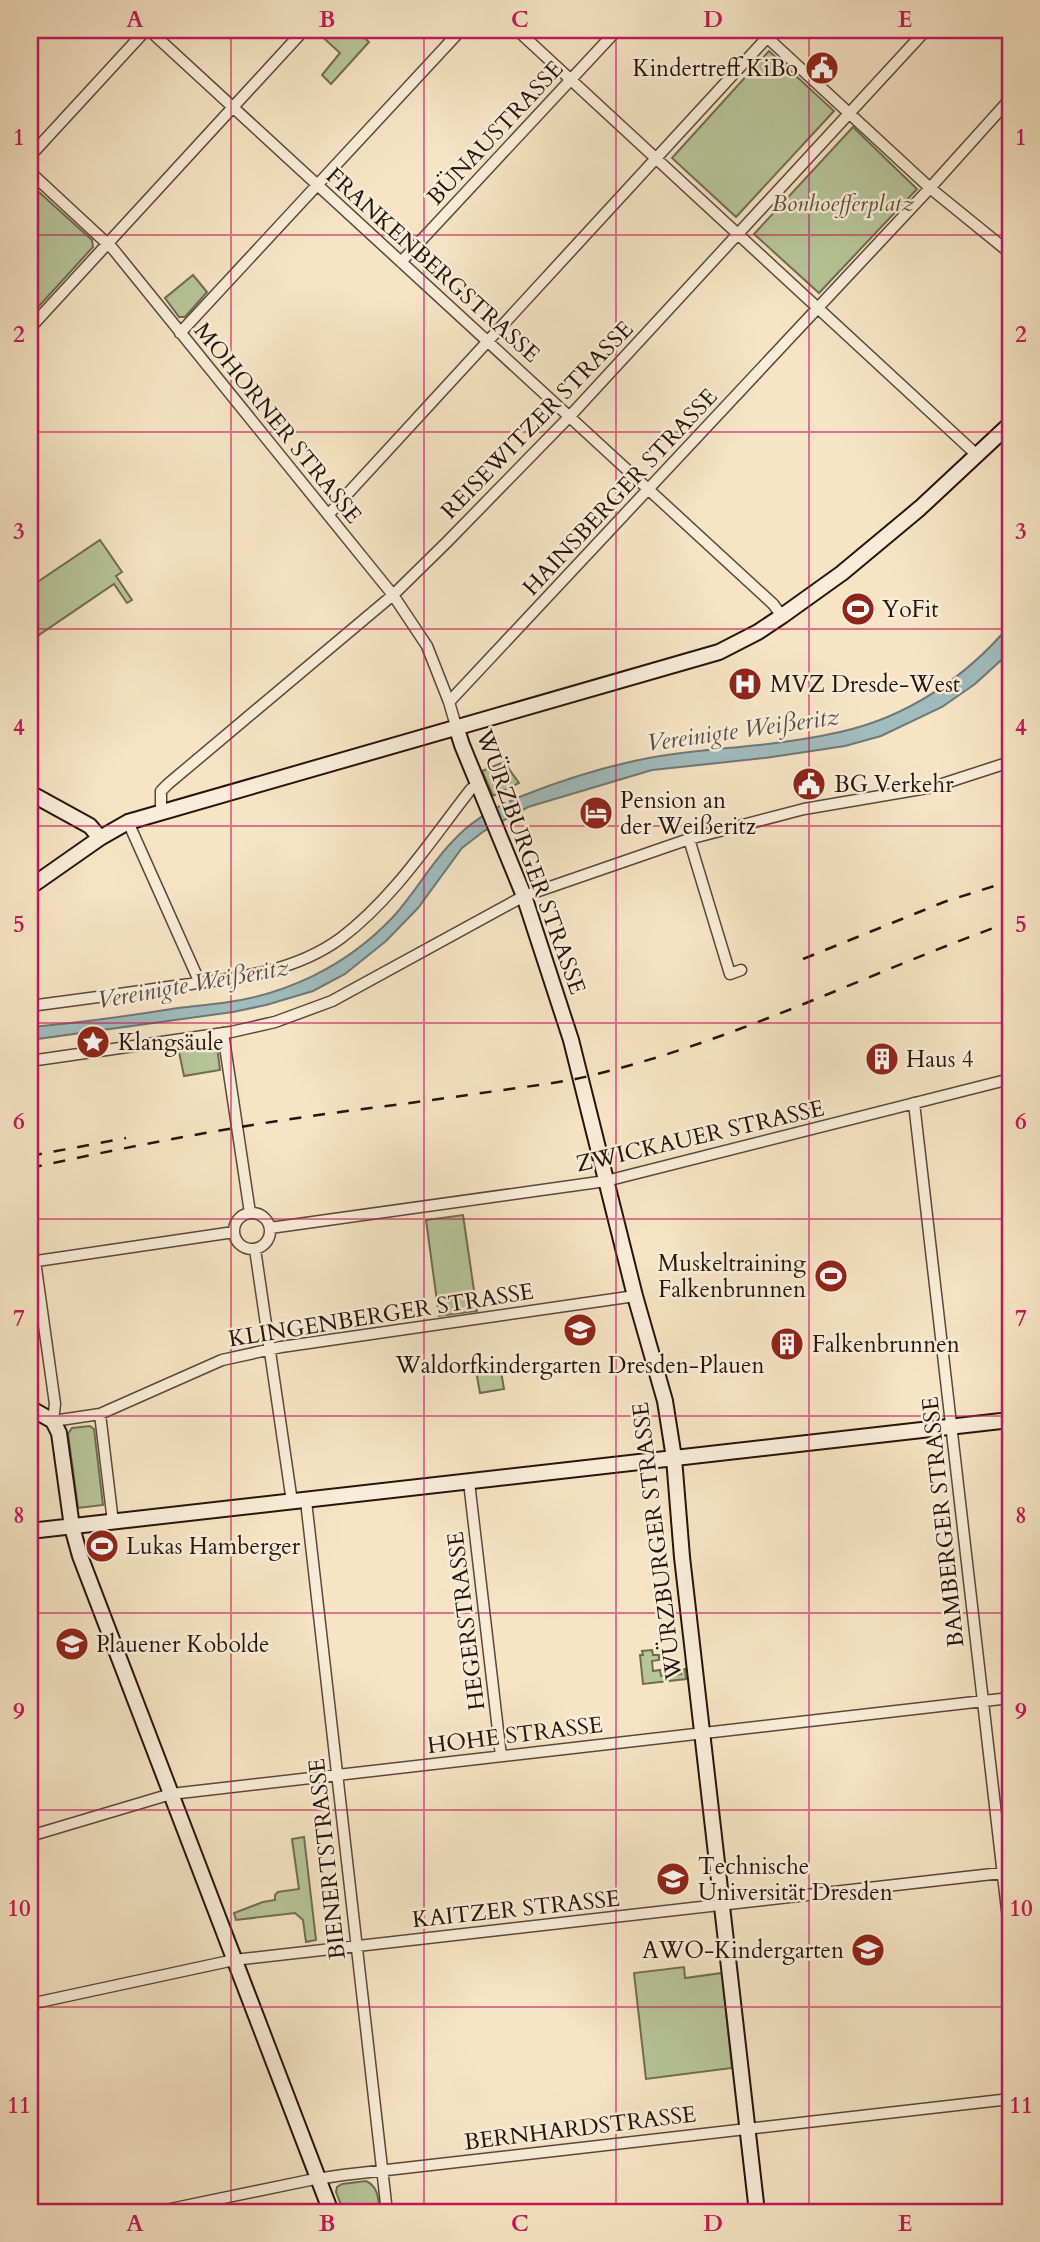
<svg xmlns="http://www.w3.org/2000/svg" width="1040" height="2242" font-family="Cardo,serif">
	<rect width="100%" height="100%" fill="#f6e4c4"/>
	<filter id="stains"><feTurbulence type="fractalNoise" baseFrequency=".00286" numOctaves="4"/><feColorMatrix values="0 0 0 0 .2 0 0 0 0 .09 0 0 0 0 .02 0 0 0 .5 -.17"/></filter>
	<radialGradient id="worn" r=".72"><stop offset=".6" stop-color="#630" stop-opacity="0"/><stop offset="1" stop-color="#630" stop-opacity=".3"/></radialGradient>
	<path fill="#b7c599" stroke="#706c52" stroke-width="2" d="M315,30H356L369,42L331,84L322,75L340,53Z
		M769,51L834,111L736,217L672,158Z
		M853,127L917,189L819,293L754,234Z
		M30,184L92,240L93,247L30,316Z
		M193,275L207,292L185,317H179L165,298Z
		M100,540L122,572L116,576L132,600L127,603L114,584L30,641V587Z
		M504,762L519,783L493,796L482,771Z
		M212,1043L217,1046L220,1070L184,1076L178,1047Z
		M463,1215L477,1311L439,1316L426,1220Z
		M479,1359L481,1365H484L485,1369L498,1367L497,1361L499,1360L504,1389L480,1393L474,1360Z
		M90,1426L94,1429L103,1505L78,1508L68,1434L72,1428Z
		M652,1650L653,1655H659V1660L652,1661L653,1671L660,1670L661,1676L681,1674V1670L685,1669L686,1679L643,1684L640,1655H643L642,1651Z
		M304,1837L316,1940L306,1942L303,1920L295,1913L236,1920L234,1913L263,1902L275,1900V1895L278,1892L299,1889L292,1839Z
		M684,1967L685,1978L722,1973L732,2068L646,2079L634,1973Z
		M366,2181C379,2187 378,2199 380,2212H344L336,2192L337,2187L342,2184Z"/>
	<path fill="#a0bcbd" stroke="#707875" stroke-width="2" d="M1010,625V652L975,684L942,707L881,736L845,746L765,758L652,770L528,807L484,831L462,848L418,908L386,941L345,974L313,991L266,1005L233,1012L30,1040V1027C80,1023 128,1016 178,1008C192,1006 207,1005 222,1003C286,995 346,966 391,919C414,895 430,864 453,841C471,821 497,806 522,796C562,780 606,766 649,758C685,751 722,749 759,745C786,742 814,738 840,732C908,717 966,677 1010,625Z"/>
	<g fill="none" stroke-linecap="round" stroke-linejoin="round">
		<defs>
			<path id="street" d="M149,30L773,604L782,616
				M517,30L978,456
				M759,30L930,188L1010,253
				M30,156L146,30
				M30,172L113,249L393,595L427,646L449,702L456,726
				M401,262L617,30
				M30,328L304,30
				M180,333L461,30
				M328,515L774,30
				M449,702L930,188L1010,99
				M161,813V791L168,784L393,595L447,542L570,416L926,30
				M128,822L200,983
				M689,839L730,974L741,970
				M30,1006C76,1000 122,994 168,987C227,979 291,975 341,938C393,899 431,840 471,789L479,785
				M223,1033L250,1213
				M30,1061L231,1032L275,1022L332,1001L524,896L689,839L804,809L933,787L1010,762
				M914,1103L1010,1936
				M234 1231a18 18 0 1 1 36 0a18 18 0 1 1-36 0Z
				M270,1228L606,1181L1010,1079
				M255,1249L292,1502
				M35,1261L55,1404L53,1421L100,1414L222,1360L281,1347L635,1296
				M30,1262L234,1232
				M100,1414L113,1522
				M469,1482L501,1756
				M306,1501L387,2212
				M30,1836L171,1794L1010,1698
				M30,2004L234,1960L1010,1872
				M156,2212L310,2180L343,2175L1010,2099"/>
			<path id="secondary" d="M456,726L462,745L524,896L571,1040L635,1296L665,1401L674,1458L682,1557L757,2212
				M30,793L90,826L100,838
				M30,887L100,838L128,822L719,652L758,632L782,616L842,573L920,508L1010,424
				M30,1408L53,1421L59,1433L72,1527L80,1556L331,2212
				M30,1531L1010,1420"/>
		</defs>
		<use href="#street" stroke="#5c4738" stroke-width="13"/>
		<use href="#secondary" stroke="#29130a" stroke-width="18"/>
		<use href="#street" stroke="#f9edd9" stroke-width="10"/>
		<use href="#secondary" stroke="#f9edd9" stroke-width="14"/>
		<path stroke="#29130a" stroke-width="2.5" stroke-dasharray="12 12" stroke-linecap="butt" d="M803,959L944,902L1010,881
			M30,1156L126,1138
			M30,1168C140,1144 251,1123 363,1109C412,1103 461,1096 510,1089C538,1085 566,1082 593,1075C738,1040 870,972 1010,922"/>
	</g>
	<path fill="none" stroke="#c2185b" stroke-width="2" stroke-opacity="0.55" d="M231,30V2212M424,30V2212M616,30V2212M809,30V2212M30,235H1010M30,432H1010M30,629H1010M30,826H1010M30,1023H1010M30,1219H1010M30,1416H1010M30,1613H1010M30,1810H1010M30,2007H1010"/>
	<defs>
		<symbol id="civic-disc" viewBox="-11 -11 22 22"><circle r="9.5" fill="#8f2418" stroke="#f9edd9"/><path d="M-.6-6.5H3V-4.5H.6V-3L4-1V1h2V6H-6V1h2V-1L-.6-3ZM-1.2 2.5V6h2.4V2.5Z" fill="#fff"/></symbol>
		<symbol id="stadium-disc" viewBox="-11 -11 22 22"><circle r="9.5" fill="#8f2418" stroke="#f9edd9"/><path d="M0-5a6.5 5 0 1 0 0 10a6.5 5 0 1 0 0-10ZM-3.5-1.8h7v3.6h-7Z" fill="#fff"/></symbol>
		<symbol id="hospital-disc" viewBox="-11 -11 22 22"><circle r="9.5" fill="#8f2418" stroke="#f9edd9"/><path d="M-5-5h3v3.5h4V-5h3V5h-3V1.5h-4V5h-3Z" fill="#fff"/></symbol>
		<symbol id="hotel-disc" viewBox="-11 -11 22 22"><circle r="9.5" fill="#8f2418" stroke="#f9edd9"/><path d="M-6-4.5h1.5V1H6V5H4.5V3h-9V5H-6ZM-4 0a1.8 1.8 0 1 1 3.6 0ZM.5 0V-2.5h3Q6-2.5 6 0Z" fill="#fff"/></symbol>
		<symbol id="sight-disc" viewBox="-11 -11 22 22"><circle r="9.5" fill="#8f2418" stroke="#f9edd9"/><path d="M0-6L1.8-2.2L6-1.7L2.9 1.2L3.7 5.4L0 3.3L-3.7 5.4L-2.9 1.2L-6-1.7L-1.8-2.2Z" fill="#fff"/></symbol>
		<symbol id="building-disc" viewBox="-11 -11 22 22"><circle r="9.5" fill="#8f2418" stroke="#f9edd9"/><path d="M-4-6H4V6H1V3H-1V6H-4ZM-2.5-4.3h1.7v1.8h-1.7ZM.8-4.3h1.7v1.8H.8ZM-2.5-1h1.7V.8h-1.7ZM.8-1h1.7V.8H.8Z" fill="#fff"/></symbol>
		<symbol id="school-disc" viewBox="-11 -11 22 22"><circle r="9.5" fill="#8f2418" stroke="#f9edd9"/><path d="M0-5L7-2L0 1L-7-2ZM-4 1L0 2.5L4 1V4Q0 6-4 4Z" fill="#fff"/></symbol>
		<symbol id="university-disc" viewBox="-11 -11 22 22"><circle r="9.5" fill="#8f2418" stroke="#f9edd9"/><path d="M0-5L7-2L0 1L-7-2ZM-4 1L0 2.5L4 1V4Q0 6-4 4Z" fill="#fff"/></symbol>
	</defs>
	<g fill-rule="evenodd">
		<use href="#civic-disc" x="803" y="49" width="38" height="38"/>
		<use href="#stadium-disc" x="839" y="590" width="38" height="38"/>
		<use href="#hospital-disc" x="726" y="665" width="38" height="38"/>
		<use href="#civic-disc" x="790" y="765" width="38" height="38"/>
		<use href="#hotel-disc" x="577" y="794" width="38" height="38"/>
		<use href="#sight-disc" x="74" y="1023" width="38" height="38"/>
		<use href="#building-disc" x="863" y="1040" width="38" height="38"/>
		<use href="#stadium-disc" x="812" y="1257" width="38" height="38"/>
		<use href="#school-disc" x="561" y="1311" width="38" height="38"/>
		<use href="#building-disc" x="768" y="1325" width="38" height="38"/>
		<use href="#stadium-disc" x="83" y="1527" width="38" height="38"/>
		<use href="#school-disc" x="53" y="1625" width="38" height="38"/>
		<use href="#university-disc" x="654" y="1860" width="38" height="38"/>
		<use href="#school-disc" x="849" y="1931" width="38" height="38"/>
	</g>
	<g text-anchor="middle" dominant-baseline="central" stroke-width="5" stroke-linejoin="round" paint-order="stroke">
		<g font-size="23" fill="#29130a" stroke="#f9edd9" text-anchor="start">
			<text x="798" y="68" text-anchor="end">Kindertreff KiBo</text>
			<text x="882" y="609">YoFit</text>
			<text x="770" y="684">MVZ Dresde-West</text>
			<text x="834" y="784">BG Verkehr</text>
			<text x="620" y="800">Pension an<tspan x="620" dy="26">der Weißeritz</tspan></text>
			<text x="118" y="1042">Klangsäule</text>
			<text x="906" y="1059">Haus 4</text>
			<text x="806" y="1263" text-anchor="end">Muskeltraining<tspan x="806" dy="26">Falkenbrunnen</tspan></text>
			<text x="812" y="1344">Falkenbrunnen</text>
			<text x="580" y="1365" text-anchor="middle">Waldorfkindergarten Dresden-Plauen</text>
			<text x="126" y="1546">Lukas Hamberger</text>
			<text x="96" y="1644">Plauener Kobolde</text>
			<text x="698" y="1866">Technische<tspan x="698" dy="26">Universität Dresden</tspan></text>
			<text x="844" y="1950" text-anchor="end">AWO-Kindergarten</text>
		</g>
		<g font-size="23" fill="#29130a" stroke="#f9edd9">
			<text transform="translate(495 133) rotate(-47)">BÜNAUSTRASSE</text>
			<text transform="translate(433 265) rotate(42)">FRANKENBERGSTRASSE</text>
			<text transform="translate(537 420) rotate(-46)">REISEWITZER STRASSE</text>
			<text transform="translate(278 423) rotate(51)">MOHORNER STRASSE</text>
			<text transform="translate(620 492) rotate(-47)">HAINSBERGER STRASSE</text>
			<text transform="translate(531 862) rotate(70)">WÜRZBURGER STRASSE</text>
			<text transform="translate(700 1136) rotate(-13)">ZWICKAUER STRASSE</text>
			<text transform="translate(381 1315) rotate(-9)">KLINGENBERGER STRASSE</text>
			<text transform="translate(943 1522) rotate(-96)">BAMBERGER STRASSE</text>
			<text transform="translate(657 1541) rotate(-97)">WÜRZBURGER STRASSE</text>
			<text transform="translate(466 1621) rotate(-97)">HEGERSTRASSE</text>
			<text transform="translate(515 1735) rotate(-7)">HOHE STRASSE</text>
			<text transform="translate(327 1859) rotate(-96)">BIENERTSTRASSE</text>
			<text transform="translate(516 1909) rotate(-6)">KAITZER STRASSE</text>
			<text transform="translate(580 2128) rotate(-7)">BERNHARDSTRASSE</text>
		</g>
		<g font-size="23" font-style="italic" fill="#5b513c" stroke="#f9edd9">
			<text x="843" y="203">Bonhoefferplatz</text>
		</g>
		<g font-size="24" font-style="italic" fill="#534e49" stroke="#f9edd9">
			<text transform="translate(743 730) rotate(-8)">Vereinigte Weißeritz</text>
			<text transform="translate(193 984) rotate(-10)">Vereinigte Weißeritz</text>
		</g>
	</g>
	<rect width="1040" height="2242" fill="none" stroke="#f6e4c4" stroke-width="77"/>
	<rect x="38" y="38" width="964" height="2166" fill="none" stroke="#c2185b" stroke-width="2.5"/>
	<g font-size="23" text-anchor="middle" font-weight="bold" fill="#c2185b">
		<text x="135" y="27">A</text>
		<text x="327" y="27">B</text>
		<text x="520" y="27">C</text>
		<text x="713" y="27">D</text>
		<text x="905" y="27">E</text>
		<text x="19" y="145">1</text>
		<text x="1021" y="145">1</text>
		<text x="19" y="342">2</text>
		<text x="1021" y="342">2</text>
		<text x="19" y="539">3</text>
		<text x="1021" y="539">3</text>
		<text x="19" y="735">4</text>
		<text x="1021" y="735">4</text>
		<text x="19" y="932">5</text>
		<text x="1021" y="932">5</text>
		<text x="19" y="1129">6</text>
		<text x="1021" y="1129">6</text>
		<text x="19" y="1326">7</text>
		<text x="1021" y="1326">7</text>
		<text x="19" y="1523">8</text>
		<text x="1021" y="1523">8</text>
		<text x="19" y="1719">9</text>
		<text x="1021" y="1719">9</text>
		<text x="19" y="1916">10</text>
		<text x="1021" y="1916">10</text>
		<text x="19" y="2113">11</text>
		<text x="1021" y="2113">11</text>
		<text x="135" y="2231">A</text>
		<text x="327" y="2231">B</text>
		<text x="520" y="2231">C</text>
		<text x="713" y="2231">D</text>
		<text x="905" y="2231">E</text>
	</g>
	<rect width="100%" height="100%" filter="url(#stains)"/>
	<rect width="100%" height="100%" fill="url(#worn)"/>
</svg>
